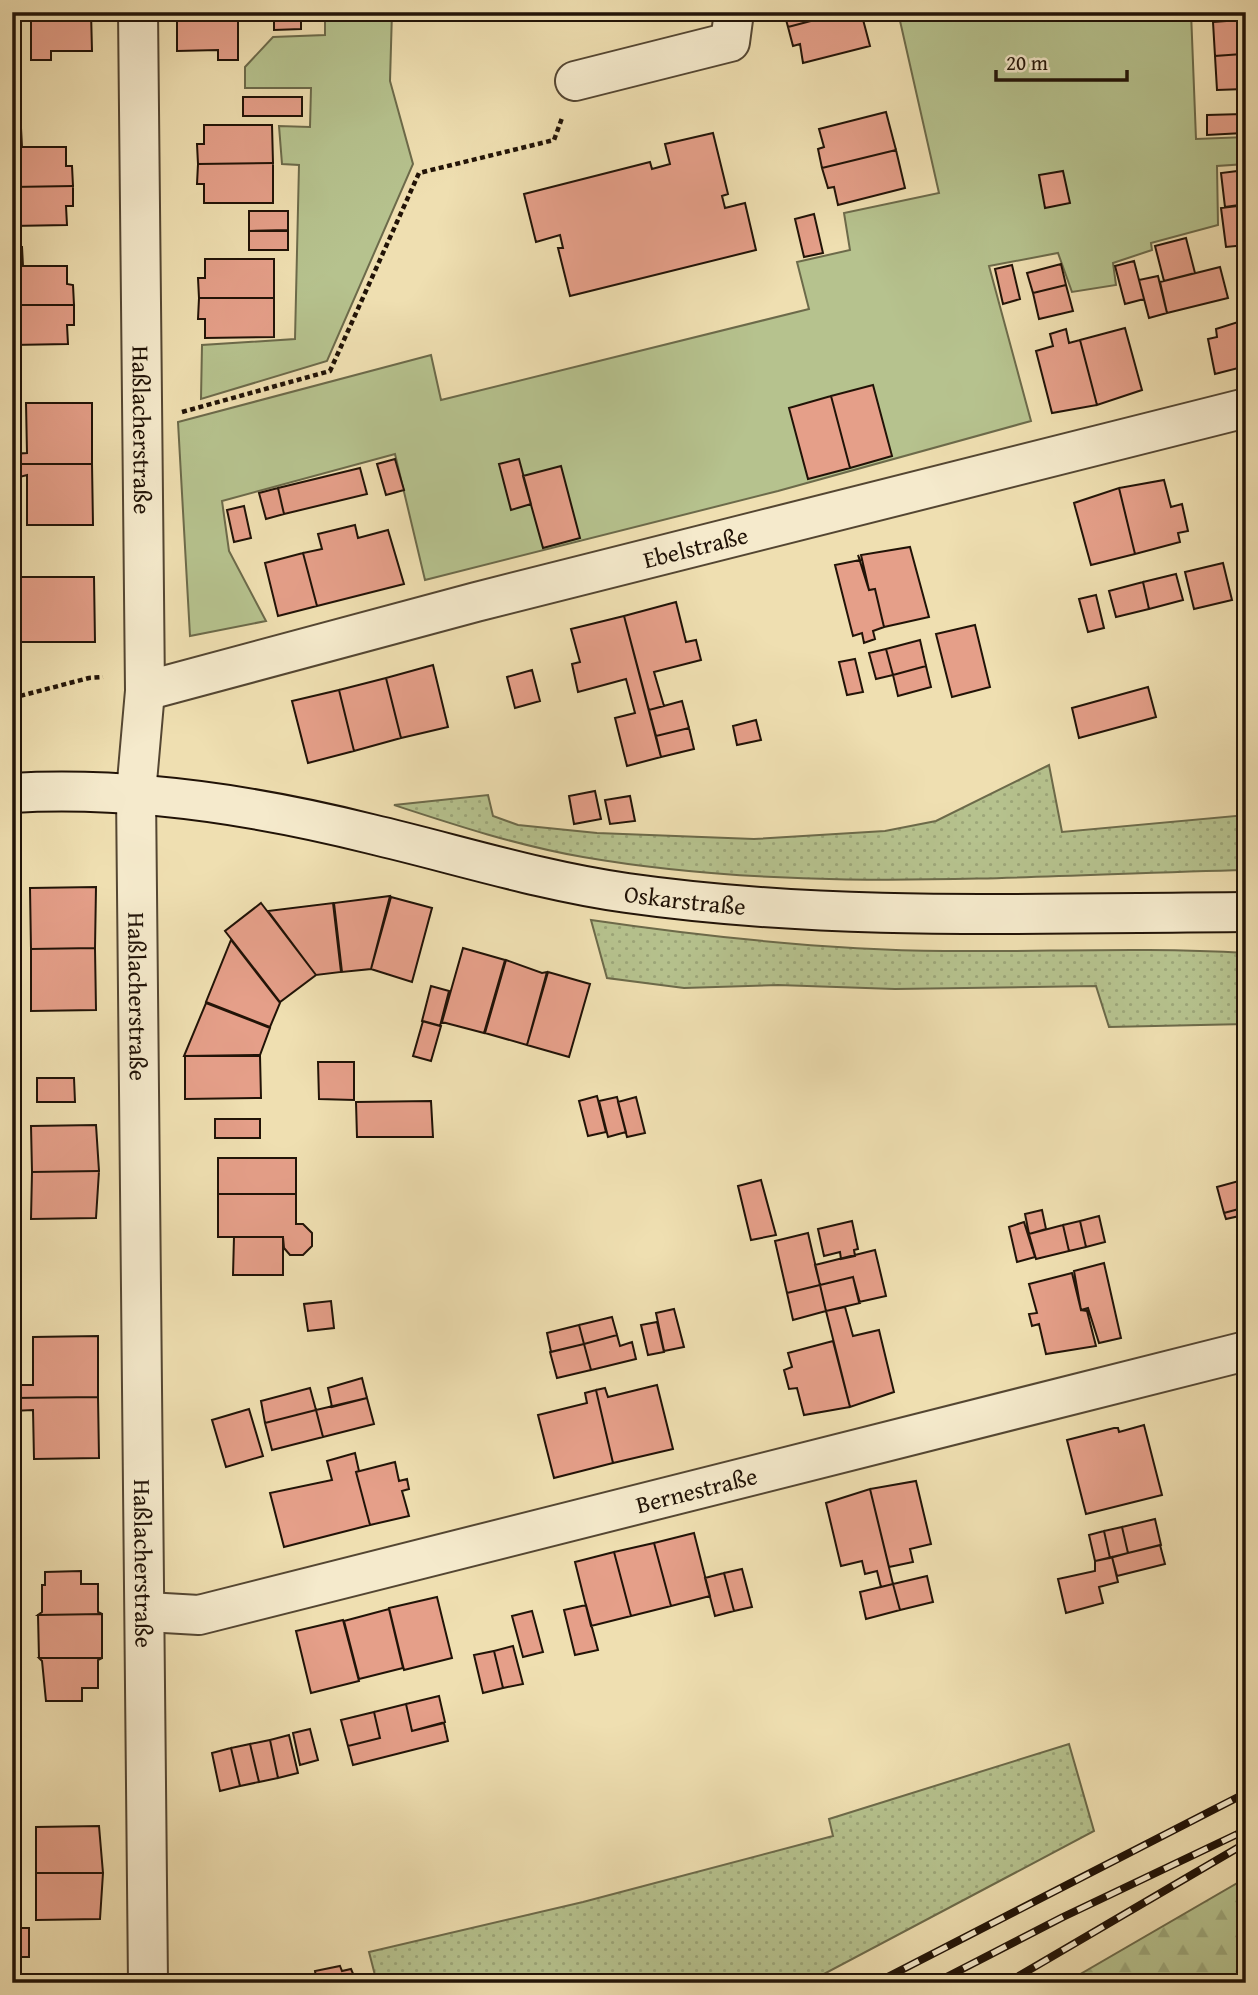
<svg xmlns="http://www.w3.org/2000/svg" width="1258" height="1995" font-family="'Gentium Book Plus',serif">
	<defs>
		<pattern id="grass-dots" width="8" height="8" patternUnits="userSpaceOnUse" patternTransform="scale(1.75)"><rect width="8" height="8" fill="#b6c28e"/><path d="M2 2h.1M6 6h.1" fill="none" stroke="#9ca679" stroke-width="1.8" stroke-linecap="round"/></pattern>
		<pattern id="forest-firs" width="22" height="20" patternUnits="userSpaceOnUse" patternTransform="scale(1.75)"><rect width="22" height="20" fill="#b6c28e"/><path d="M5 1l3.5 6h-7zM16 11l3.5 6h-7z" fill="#9ca679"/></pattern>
	</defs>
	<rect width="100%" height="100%" fill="#efdfb1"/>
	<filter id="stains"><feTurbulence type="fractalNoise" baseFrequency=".00286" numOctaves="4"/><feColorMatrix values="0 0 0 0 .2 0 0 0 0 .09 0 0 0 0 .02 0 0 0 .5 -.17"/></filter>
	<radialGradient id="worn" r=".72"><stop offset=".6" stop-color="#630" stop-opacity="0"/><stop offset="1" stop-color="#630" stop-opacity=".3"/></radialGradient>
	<path fill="url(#grass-dots)" stroke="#6c6a4a" stroke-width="2" d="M1049,765L1062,832L1246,815V870C1026,875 802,895 583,857C519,846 455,825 394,805L488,795L493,816L518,825L597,833L754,839L885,831L936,821Z
		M591,920C707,937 826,950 944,951C1045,952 1145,947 1246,953V1024L1109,1027L1096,986L895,989L778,985L684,988L607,978Z
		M1069,1744L1094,1831L807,1983H377L369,1952L583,1902L833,1836L829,1819Z"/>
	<path fill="url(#forest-firs)" stroke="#6c6a4a" stroke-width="2" d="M1246,1878V1983H1065Z"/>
	<path fill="#b6c28e" stroke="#6c6a4a" stroke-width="2" d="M325,12H392L390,81L413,164L327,361L201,399L202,345L295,339L299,165L282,164L279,126L310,127L311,88H245V67L273,37L325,35Z
		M898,12H1191L1196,139L1246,137V164L1217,166L1218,225L1151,243L1152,250L1113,263L1116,285L1072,292L1058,253L989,266L1031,421L778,491L425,580L395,454L222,501L229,551L266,621L190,636L178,422L431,355L441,400L809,309L797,262L850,250L844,213L939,193Z"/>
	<path fill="#e59f89" stroke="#211307" stroke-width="2" d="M31,12H91L92,51H51V60H31Z
		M177,12H238V60H218V50L177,51Z
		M274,12H301V29L274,30Z
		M784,12H845L788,27Z
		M845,12H861L870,46L803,63L800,44L793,46L788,27Z
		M1240,20L1242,54L1215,56L1213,22Z
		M1242,54L1244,89L1217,90L1215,56Z
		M243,97H302V116H243Z
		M886,112L896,150L822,168L818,149L824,147L819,129Z
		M1243,114V133L1207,135V115Z
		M204,125H272L273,163L198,164L197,144H204Z
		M12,128H21L22,147H12Z
		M713,133L728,194L722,196L725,208L745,203L756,250L570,296L558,248H563L560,235L536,242L524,194L650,162L652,169L670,164L665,144Z
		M12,147H66V166H72L73,186L12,187Z
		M896,150L905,188L838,205L834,187L828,188L822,168Z
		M273,163V203H204V184H197L198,164Z
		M1246,170V204L1225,207L1221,173Z
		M1063,171L1070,203L1045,208L1039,175Z
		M73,186V206H66L67,225L12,226V187Z
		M1246,205V245L1226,247L1221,208Z
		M249,211H288V230L249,231Z
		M814,214L823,253L804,257L795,219Z
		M249,231H288V250H249Z
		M1186,238L1195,273L1164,281L1155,246Z
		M12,247H22L23,266H12Z
		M205,259H274V298H199L198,278H205Z
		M1134,261L1144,299L1125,304L1115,266Z
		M1061,264L1066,285L1033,293L1027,273Z
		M1012,265L1020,299L1003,304L995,269Z
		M12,266H67V284L73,285L74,305H12Z
		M1220,267L1228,298L1167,313L1160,282Z
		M1158,276L1167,313L1149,318L1139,280Z
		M1066,285L1073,311L1039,319L1033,293Z
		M199,298H274V337L205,338V319H198Z
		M12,305H74V325H67L68,344L12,345Z
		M1238,322L1239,331L1246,329V366L1215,374L1208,339L1217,337L1216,329Z
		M1125,328L1142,390L1097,405L1080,340Z
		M1066,329L1069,343L1080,340L1097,405L1052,413L1036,351L1053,346L1050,334Z
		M873,385L892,456L850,468L831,396Z
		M831,396L850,468L808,479L789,408Z
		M26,403H92V464H12V454L27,453Z
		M395,459L404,490L386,495L377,464Z
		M519,459L531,504L511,510L499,464Z
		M12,464H92L93,525H27V475L12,479Z
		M561,466L580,538L543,548L523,476Z
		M360,468L367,494L284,514L278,488Z
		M1164,480L1171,507L1182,504L1188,531L1178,533L1180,542L1135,554L1119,488Z
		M278,488L284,514L266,519L259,493Z
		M1119,488L1135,554L1091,565L1074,503Z
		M244,506L251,538L234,542L227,510Z
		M355,525L358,538L388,530L404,584L317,606L303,553L322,549L318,534Z
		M910,547L929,617L884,627L875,589L869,590L861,555Z
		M303,553L317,606L278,616L265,563Z
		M858,555L869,590L875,589L884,627L873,631L875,639L864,643L862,633L853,636L835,565L860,560Z
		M1223,563L1232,600L1194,609L1185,572Z
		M1176,574L1183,600L1149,609L1143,582Z
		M18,577H94L95,642H18Z
		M1143,582L1149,609L1116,617L1109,591Z
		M1096,595L1104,628L1088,632L1079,599Z
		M676,602L686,642L696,640L701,660L654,672L664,706L649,710L624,616Z
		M624,616L661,757L627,766L615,718L635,713L626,679L578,692L572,664L580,662L571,629Z
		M975,625L990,687L952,697L936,634Z
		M920,640L926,666L893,675L886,649Z
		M886,649L893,675L876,679L869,653Z
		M855,659L863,692L847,695L839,662Z
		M433,665L448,727L401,738L386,678Z
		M926,666L931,687L898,696L893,675Z
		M532,670L540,701L515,708L507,677Z
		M386,678L401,738L354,751L339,690Z
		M1148,687L1156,717L1079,738L1072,708Z
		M339,690L354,751L308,763L292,701Z
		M682,701L689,728L656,736L649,710Z
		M756,720L761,740L737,745L733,726Z
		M689,728L694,749L661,757L656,736Z
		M595,791L601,819L574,824L569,796Z
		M630,796L635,821L610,824L605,800Z
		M96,887L95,948L31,949L30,888Z
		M390,896L371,969L342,972L334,903Z
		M391,897L432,908L412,982L371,969Z
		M261,903L316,975L280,1002L225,931Z
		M333,903L341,972L316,975L268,911Z
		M231,940L280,1003L270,1027L206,1002Z
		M95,948L96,1010L31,1011V949Z
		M463,948L505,960L484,1033L442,1022Z
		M506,960L542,973L547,972L527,1045L485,1033Z
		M548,972L590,984L569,1057L527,1045Z
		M431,986L449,991L440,1026L422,1021Z
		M206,1003L270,1028L260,1055L184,1056Z
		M423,1021L441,1026L431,1061L413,1056Z
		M185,1056H260L261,1098L185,1099Z
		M318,1062H354V1100L319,1099Z
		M37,1078H74L75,1102H37Z
		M597,1096L606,1132L588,1136L579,1101Z
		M617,1097L626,1132L608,1137L599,1101Z
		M636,1097L645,1133L627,1137L618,1102Z
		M431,1101L433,1137H357L356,1102Z
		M215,1119H260V1138H215Z
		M96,1125L99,1171L32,1172L31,1126Z
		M218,1158H296V1194H218Z
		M99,1171L96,1218L31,1219L32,1172Z
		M1246,1179V1207L1224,1213L1217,1187Z
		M761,1180L776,1235L751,1240L738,1186Z
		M218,1194H296V1224H303L312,1233V1246L303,1255H290L284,1248L283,1237H218Z
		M1246,1207V1220L1244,1215L1226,1219L1224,1213Z
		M1042,1210L1046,1229L1029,1234L1025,1214Z
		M1099,1216L1105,1242L1086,1247L1080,1221Z
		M852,1221L858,1249L854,1250L855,1256L841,1259L840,1252L824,1256L818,1229Z
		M1080,1221L1086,1247L1069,1251L1063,1225Z
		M1024,1222L1035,1257L1017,1262L1009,1227Z
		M1063,1225L1069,1251L1036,1259L1029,1234Z
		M808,1233L820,1285L787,1293L775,1241Z
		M234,1237H283V1275H233Z
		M875,1250L886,1296L859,1302L853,1277L820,1285L815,1265Z
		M1246,1251V1279L1239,1253Z
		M1104,1263L1121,1338L1099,1343L1088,1308L1081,1310L1074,1271Z
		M1072,1273L1081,1310L1087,1311L1096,1346L1046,1354L1039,1324L1032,1326L1029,1314L1037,1313L1029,1284Z
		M853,1277L860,1303L826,1311L820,1285Z
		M820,1285L826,1311L793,1320L787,1293Z
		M331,1301L334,1328L308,1331L304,1304Z
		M845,1307L853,1336L879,1330L894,1392L850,1407L826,1311Z
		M674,1309L684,1347L664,1351L656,1313Z
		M612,1317L617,1335L584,1344L579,1325Z
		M657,1322L664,1352L648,1355L641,1325Z
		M579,1325L584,1344L551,1352L547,1333Z
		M617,1335L620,1346L632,1342L636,1359L591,1370L584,1344Z
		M98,1336V1397L12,1398V1385H33V1337Z
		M833,1341L850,1407L804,1415L797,1388L789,1389L784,1370L792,1367L788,1353Z
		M584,1344L591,1370L557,1378L550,1352Z
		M362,1378L367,1398L332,1407L328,1388Z
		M657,1385L673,1449L613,1463L596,1390L605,1388L608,1397Z
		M310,1388L316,1410L265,1423L261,1401Z
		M596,1390L613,1463L554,1478L538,1415L587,1403L585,1393Z
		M98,1397L99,1458L34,1459L33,1410L12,1411V1398Z
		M367,1398L374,1424L323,1437L316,1410Z
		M249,1409L263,1456L226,1467L212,1420Z
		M316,1410L323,1437L272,1450L265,1423Z
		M1144,1425L1162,1495L1086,1514L1067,1440L1114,1428H1118L1119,1432Z
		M355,1453L359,1471L356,1472L370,1525L284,1547L270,1493L332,1480L327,1461Z
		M395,1462L399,1481L407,1479L409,1489L402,1491L409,1516L370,1525L356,1472Z
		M916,1481L931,1544L910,1549L913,1562L889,1567L870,1489Z
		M870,1489L893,1584L881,1587L877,1571L865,1574L862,1561L841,1566L826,1503Z
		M1155,1519L1161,1545L1128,1553L1122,1527Z
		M1122,1527L1128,1553L1110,1558L1104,1531Z
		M1104,1531L1110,1558L1095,1561L1089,1535Z
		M694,1533L710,1596L671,1606L654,1543Z
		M654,1543L671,1606L631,1616L614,1552Z
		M1160,1545L1165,1564L1117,1576L1112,1557Z
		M614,1552L631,1616L591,1626L575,1562Z
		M1112,1557L1118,1582L1099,1587L1103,1603L1066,1613L1058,1579L1095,1571V1561Z
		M742,1569L752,1607L734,1611L724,1573Z
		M81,1571V1584H98V1612L102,1614L38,1615L42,1612V1585H45V1572Z
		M724,1573L734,1611L715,1616L705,1578Z
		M927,1576L933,1602L900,1610L893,1584Z
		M893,1584L900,1610L866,1619L860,1592Z
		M437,1597L452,1658L404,1670L389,1608Z
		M586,1605L598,1650L575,1655L564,1610Z
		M389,1609L403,1668L359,1679L344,1621Z
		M532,1611L543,1652L523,1657L512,1616Z
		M102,1614V1658H39L38,1615Z
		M343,1620L359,1681L311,1693L296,1631Z
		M513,1646L523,1684L503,1688L494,1651Z
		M494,1651L503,1688L483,1693L474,1655Z
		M39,1658H102L98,1660V1688H82V1701H46L42,1661Z
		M439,1696L445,1722L412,1731L406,1704Z
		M406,1704L412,1731L444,1723L448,1741L353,1765L348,1746L380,1738L374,1712Z
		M374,1712L380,1738L348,1746L341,1720Z
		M310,1729L318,1760L300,1765L293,1733Z
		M289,1735L298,1773L278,1778L270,1740Z
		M270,1740L278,1778L259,1782L250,1744Z
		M250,1744L259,1782L240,1786L231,1748Z
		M231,1748L240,1786L220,1791L212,1753Z
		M99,1826L103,1873H36V1827Z
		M36,1873H103L100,1919L36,1920Z
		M12,1928H29V1957H12Z
		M340,1966L342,1971L351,1969L357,1983H317L315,1971Z
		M374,1975L375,1983H357L356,1979Z"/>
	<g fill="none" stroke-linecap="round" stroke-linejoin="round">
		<defs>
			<g id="street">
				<path id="s1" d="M138,12L145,691L136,793L148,1983"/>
				<path d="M575,81L730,42L734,12"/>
				<path id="s2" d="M145,691L476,602L1246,408"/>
				<path id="s3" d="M147,1612L199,1615L1246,1351"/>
			</g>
			<g id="secondary">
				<path id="s4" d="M12,793C133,786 255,805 371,834C456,854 541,881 627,893C831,922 1040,913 1246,912"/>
			</g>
		</defs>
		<use href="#street" stroke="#544632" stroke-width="42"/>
		<use href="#secondary" stroke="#211307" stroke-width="42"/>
		<path stroke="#211307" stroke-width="4.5" stroke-dasharray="5 3.5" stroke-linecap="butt" d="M182,412L330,371L419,173L554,140L562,118
			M12,698L89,678L103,677"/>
		<use href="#street" stroke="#f5eacc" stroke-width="38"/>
		<use href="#secondary" stroke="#f5eacc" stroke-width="38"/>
		<defs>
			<path id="rail" d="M876,1983L1246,1793
				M935,1983L1063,1917L1246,1830
				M1007,1983L1246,1843"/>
		</defs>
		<use href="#rail" stroke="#211307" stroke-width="8"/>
		<use href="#rail" stroke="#f5eacc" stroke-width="5" stroke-dasharray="16" stroke-linecap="butt"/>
	</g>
	<g text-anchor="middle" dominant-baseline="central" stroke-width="7" stroke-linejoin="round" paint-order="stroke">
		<g font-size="24" fill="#211307" stroke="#f5eacc">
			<text stroke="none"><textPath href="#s1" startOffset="418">Haßlacherstraße</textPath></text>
			<text stroke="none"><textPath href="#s2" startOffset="569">Ebelstraße</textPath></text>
			<text stroke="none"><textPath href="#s4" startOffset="684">Oskarstraße</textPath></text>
			<text stroke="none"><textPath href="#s1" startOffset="985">Haßlacherstraße</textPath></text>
			<text stroke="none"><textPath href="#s3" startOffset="565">Bernestraße</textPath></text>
			<text stroke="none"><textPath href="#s1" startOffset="1552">Haßlacherstraße</textPath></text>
		</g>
	</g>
	<rect width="1258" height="1995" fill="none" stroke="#efdfb1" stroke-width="42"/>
	<rect x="14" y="14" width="1230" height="1967" fill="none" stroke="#211307" stroke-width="3.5"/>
	<rect x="21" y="21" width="1216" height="1953" fill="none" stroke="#211307" stroke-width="2"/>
	<path d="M996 70v10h131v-10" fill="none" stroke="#211307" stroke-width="3.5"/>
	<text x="1006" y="70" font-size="21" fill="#211307" stroke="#f5eacc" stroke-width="5" paint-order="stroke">20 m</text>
	<rect width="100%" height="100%" filter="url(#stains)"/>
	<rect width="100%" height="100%" fill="url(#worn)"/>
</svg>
